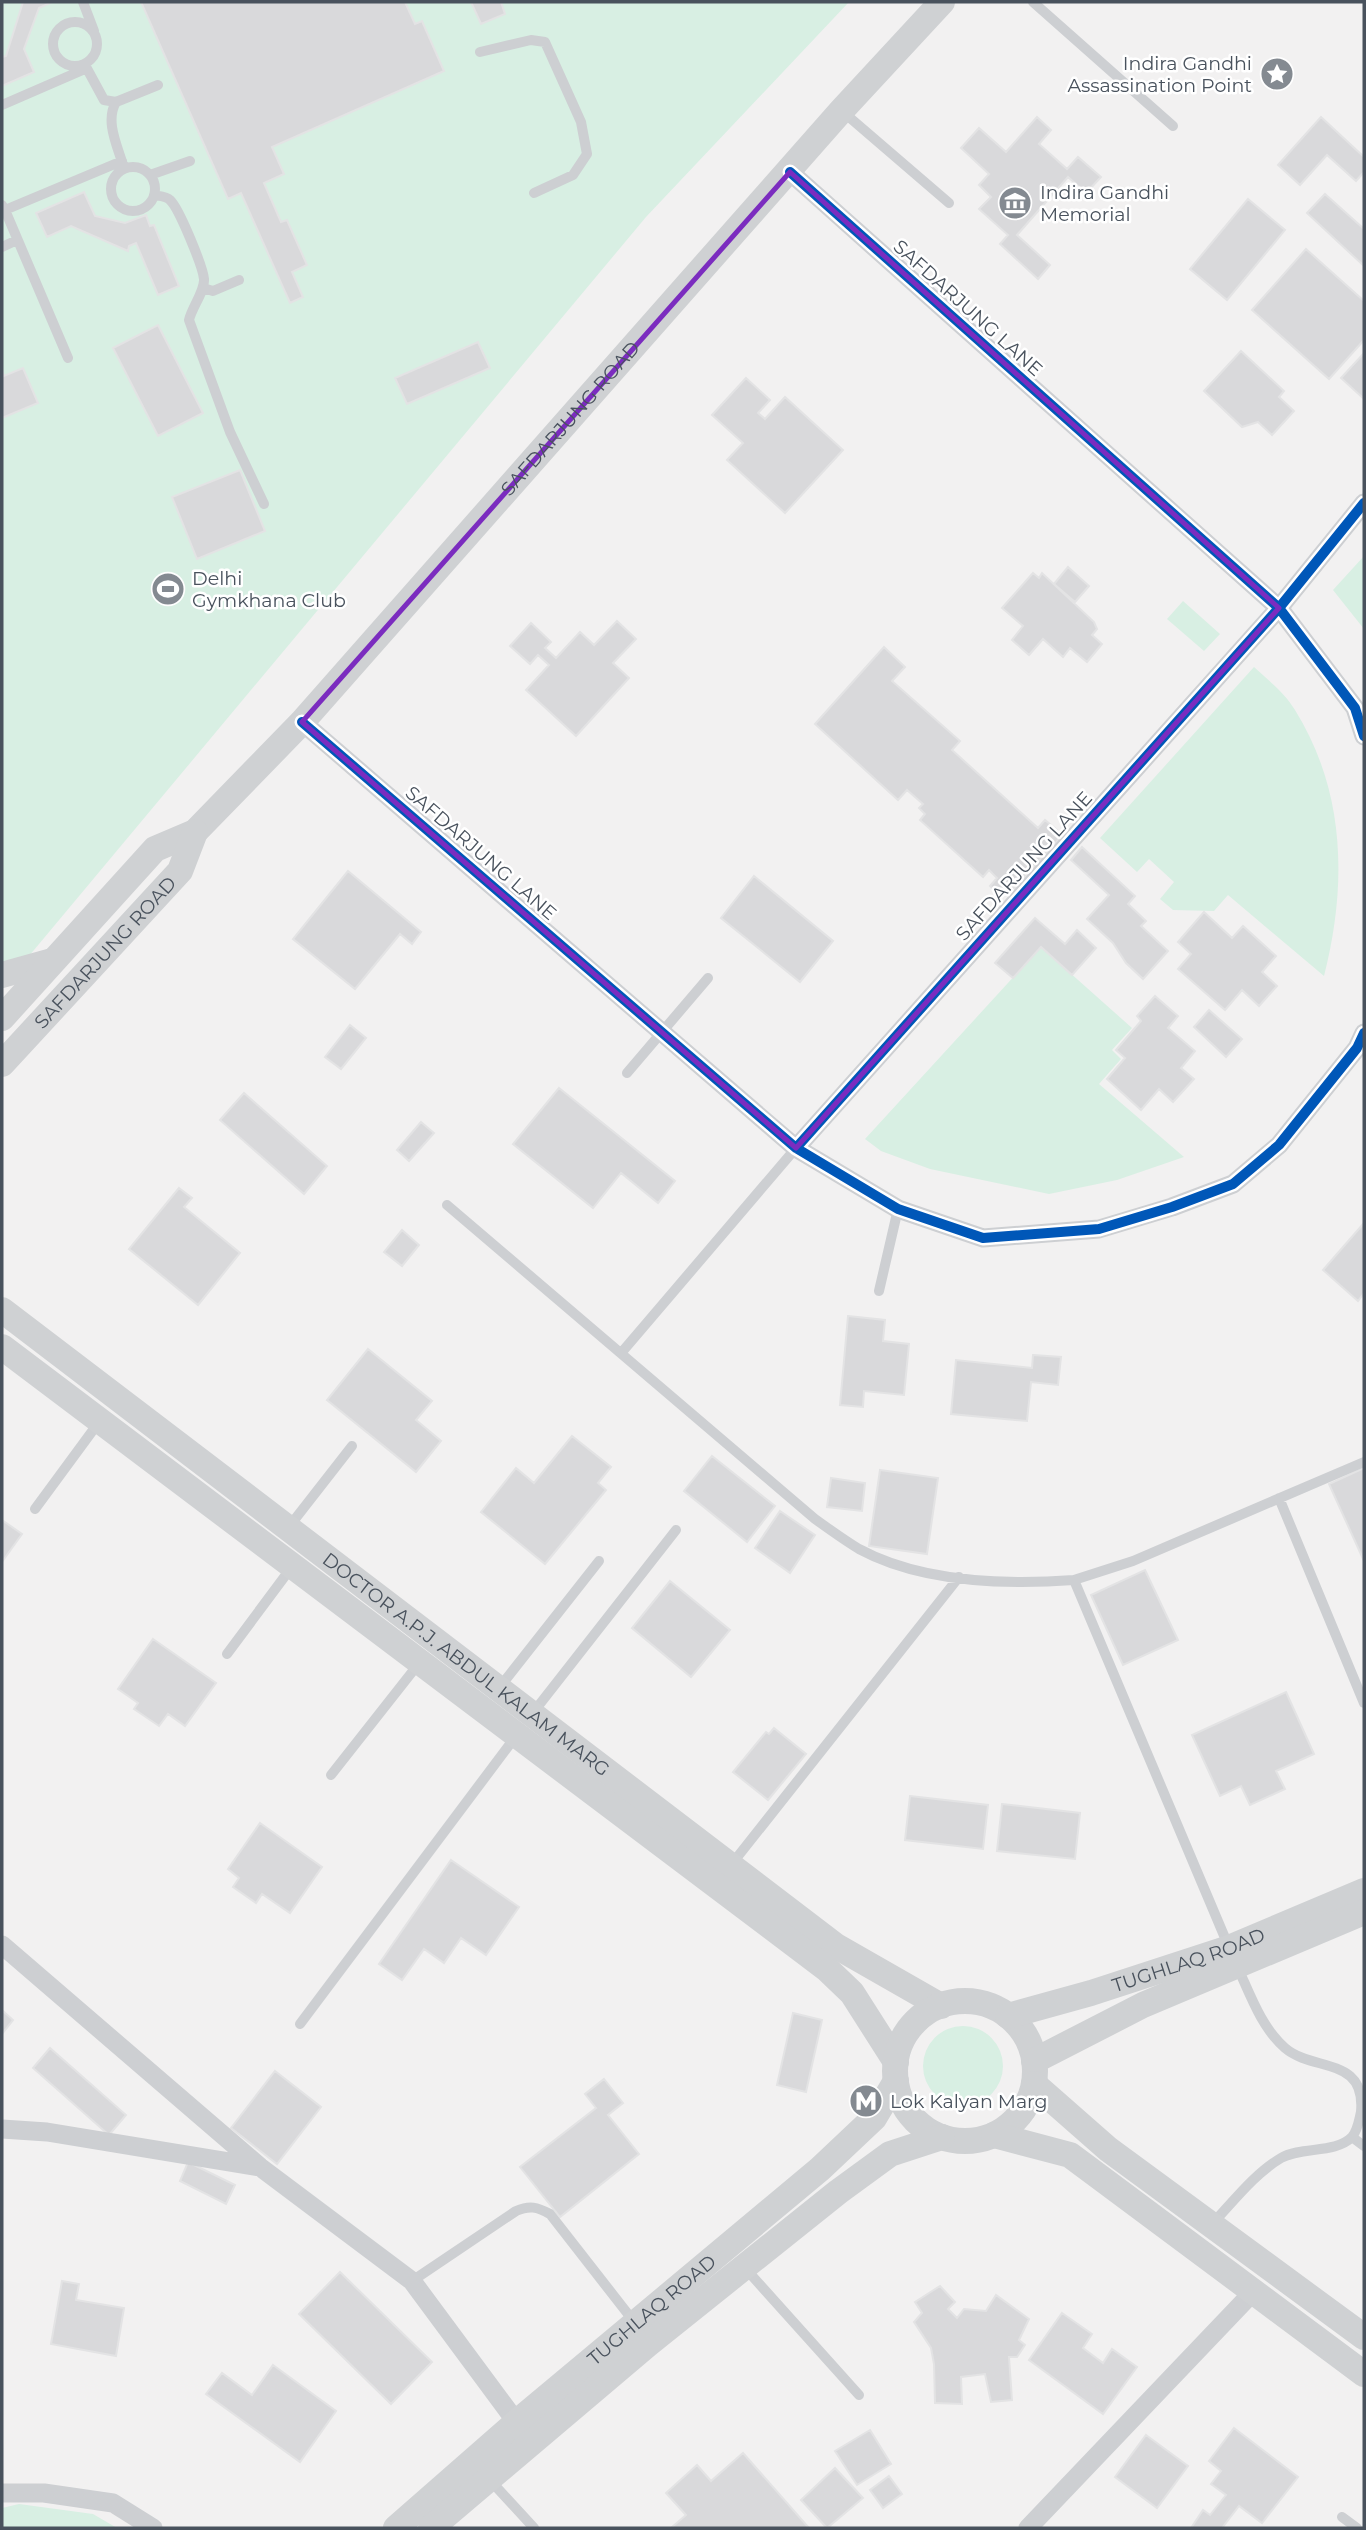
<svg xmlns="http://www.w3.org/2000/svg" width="1366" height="2530" font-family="Montserrat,sans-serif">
	<rect width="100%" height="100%" fill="#f2f1f1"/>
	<path fill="#d8efe3" d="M2,2H849L646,217L24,962L2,976Z
		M1364,556V629L1333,590Z
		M1183,601L1220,634L1204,651L1167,619Z
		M1254,667C1268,680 1285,693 1295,710C1346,792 1347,886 1324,976L1228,895L1214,911L1173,910L1160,899L1174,882L1149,859L1137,872L1100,838Z
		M1041,947L1132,1028L1112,1050L1121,1059L1099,1084L1184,1157L1117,1180L1049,1194L930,1169L881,1151L865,1139Z
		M923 2066a40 40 0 1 1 80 0a40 40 0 1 1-80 0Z
		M19,2504L93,2514L117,2528H2V2508Z"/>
	<path fill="#d9d9db" stroke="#e3e3e4" stroke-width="2" d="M23,2H52L39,8L24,49L34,72L2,86V57L6,56Z
		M141,2H405L415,24L422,21L444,71L272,147L284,174L264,183L281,222L287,220L307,265L292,272L303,297L290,303L241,193L228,199Z
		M471,2H501L505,14L481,24Z
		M1037,117L1051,130L1039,144L1067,169L1078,157L1101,177L1086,193L1068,177L1017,235L1050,265L1038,279L1000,244L1008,235L979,209L991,197L979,185L989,174L961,148L979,128L1006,152Z
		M1321,117L1364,157V172L1356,181L1327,155L1300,185L1278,165Z
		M84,192L95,216L125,223L146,215L150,226L154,225L179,286L158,295L136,243L129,246L128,251L71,226L47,237L36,213Z
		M1325,194L1364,229V266L1307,213Z
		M1248,199L1285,230L1227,300L1190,269Z
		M1306,249L1364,301V340L1329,379L1252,310Z
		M158,325L203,413L158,436L113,348Z
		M478,342L490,368L407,404L395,378Z
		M1241,351L1284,391L1279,397L1294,411L1272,435L1258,422L1242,427L1204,391Z
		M1364,353V399L1341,378Z
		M23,368L38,403L2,418V370L4,376Z
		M746,378L770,400L758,413L765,419L785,397L843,450L785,513L727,460L743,443L712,415Z
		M240,470L265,531L197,559L172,497Z
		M1068,567L1089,586L1075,602L1054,584Z
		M1033,573L1039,578L1042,573L1094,622L1097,629L1092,635L1102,644L1087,662L1070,648L1063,657L1043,639L1029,655L1012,640L1023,626L1002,608Z
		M617,621L636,639L613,663L629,678L576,736L526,690L549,665L538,655L530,664L510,646L531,623L551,642L545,648L556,658L580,632L594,645Z
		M884,647L905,667L892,681L960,741L952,750L1038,828L1045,820L1057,830L1053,834L1059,839L1014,888L1007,882L997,893L990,886L997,878L989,870L983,877L920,820L925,814L919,808L923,804L907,790L898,800L815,724Z
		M1082,847L1135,896L1128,904L1146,921L1141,926L1168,951L1143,979L1126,963L1113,943L1087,919L1109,895L1071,860Z
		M348,871L421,932L412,944L400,934L355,989L293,939Z
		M754,876L833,941L800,982L721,918Z
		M1204,912L1232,938L1243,926L1276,956L1262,972L1277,986L1259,1006L1242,990L1225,1010L1178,969L1191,954L1178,942Z
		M1035,918L1065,944L1077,930L1096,948L1072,975L1041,947L1013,978L995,963Z
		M1155,996L1178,1016L1168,1028L1195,1051L1181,1068L1194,1079L1173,1102L1159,1089L1141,1110L1107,1079L1125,1058L1116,1050L1141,1021L1137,1016Z
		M1209,1010L1242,1039L1226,1057L1194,1027Z
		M350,1025L366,1038L341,1069L325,1057Z
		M559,1088L675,1181L658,1203L621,1173L593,1208L513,1144Z
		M244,1093L327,1166L304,1194L220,1120Z
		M421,1122L434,1133L409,1161L397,1150Z
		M179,1188L192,1198L184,1207L240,1253L198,1305L129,1249Z
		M1364,1223V1293L1358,1301L1323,1270Z
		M402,1230L419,1245L402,1266L384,1252Z
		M848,1316L885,1320L883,1341L909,1344L904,1395L864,1391L863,1407L840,1405Z
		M368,1349L432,1401L416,1420L441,1441L416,1472L327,1400Z
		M1033,1355L1061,1357L1058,1385L1031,1382L1027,1421L951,1414L956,1360L1032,1368Z
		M572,1436L611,1467L598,1483L606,1490L545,1564L481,1512L516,1468L534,1483Z
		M712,1456L775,1506L747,1542L684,1491Z
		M1364,1468V1561L1329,1484Z
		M880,1470L938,1478L927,1554L869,1546Z
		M831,1478L865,1483L862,1511L827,1507Z
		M780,1511L815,1535L790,1573L755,1548Z
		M2,1520L22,1534L2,1562Z
		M1145,1570L1178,1640L1123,1665L1091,1595Z
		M670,1581L730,1630L691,1677L632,1628Z
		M153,1639L216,1683L185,1726L168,1714L159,1726L134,1709L138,1703L118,1689Z
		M1286,1692L1314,1754L1276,1771L1285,1789L1250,1805L1241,1786L1220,1796L1192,1735Z
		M774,1728L806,1754L768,1800L733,1772L766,1732L769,1734Z
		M910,1796L988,1805L983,1849L905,1840Z
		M1002,1804L1080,1813L1075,1859L997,1851Z
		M260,1823L322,1867L290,1913L262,1894L256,1903L233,1887L239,1878L228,1869Z
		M451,1860L519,1907L486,1955L461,1938L444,1963L424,1949L402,1980L379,1964Z
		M2,2010L13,2020L2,2034Z
		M793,2013L822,2020L806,2092L777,2085Z
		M50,2048L126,2115L109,2135L33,2068Z
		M275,2071L321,2107L277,2164L231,2128Z
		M604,2079L623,2103L608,2115L639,2154L560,2217L520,2167L596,2108L585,2094Z
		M188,2162L235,2185L226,2204L180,2181Z
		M340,2272L432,2362L391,2404L299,2314Z
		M62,2281L79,2284L76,2300L124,2308L116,2356L51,2344Z
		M940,2286L955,2302L948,2309L957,2318L964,2309L986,2311L996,2295L1029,2319L1019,2340L1025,2345L1017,2357H1009L1012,2400L991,2402L985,2374L961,2377L962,2404L935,2403L934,2364L931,2348L914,2322L922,2313L915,2302Z
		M1062,2313L1092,2334L1083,2348L1103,2363L1112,2349L1137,2367L1103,2414L1029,2360Z
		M273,2365L336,2411L300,2462L206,2394L222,2373L252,2395Z
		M1234,2428L1298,2477L1262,2523L1239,2506L1222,2528H1191L1203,2510L1210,2515L1226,2495L1211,2484L1221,2471L1209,2461Z
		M870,2430L891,2464L857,2485L835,2451Z
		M1146,2435L1188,2466L1157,2508L1115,2477Z
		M743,2453L809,2528H671L686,2515L666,2493L697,2465L711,2481Z
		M835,2468L863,2498L827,2528L801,2500Z
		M889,2476L902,2494L883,2508L870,2490Z"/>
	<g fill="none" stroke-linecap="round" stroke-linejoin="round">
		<path stroke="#cdcfd2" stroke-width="10" d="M83,2L94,31
			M1033,2L1173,126
			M53 44a22 22 0 1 1 44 0a22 22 0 1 1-44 0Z
			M480,52L531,40L545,42L581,122L587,154L573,175L534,193
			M85,65L104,100L116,102L158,85
			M116,102C105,121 117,145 123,165
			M2,105L85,69
			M842,111L949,203
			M111 189a22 22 0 1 1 44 0a22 22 0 1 1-44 0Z
			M150,175L190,161
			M154,195C159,196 166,196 170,200C179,208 203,267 204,279C205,291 192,307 189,320L230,432L264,504
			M2,205L5,210L122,161
			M5,210L68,358
			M2,247L17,240
			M203,288L213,291L239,280
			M627,1073L708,978
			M447,1205L815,1519C829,1529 844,1540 859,1549C922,1583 1005,1585 1074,1580L1228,1945
			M879,1291L898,1209
			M622,1352L796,1148
			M1279,1498L1364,1703
			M35,1509L99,1422
			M288,1528L352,1446
			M1074,1580L1133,1561L1364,1462
			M227,1654L291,1568
			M499,1688L599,1561
			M532,1714L676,1530
			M331,1775L420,1662
			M731,1865L959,1577
			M300,2024L516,1736
			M1352,2137L1364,2146
			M1212,2224C1233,2202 1254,2174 1281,2158C1302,2146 1335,2154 1352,2137C1358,2130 1359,2120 1361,2112C1366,2056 1313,2072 1285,2048C1261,2027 1250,1994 1237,1966
			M745,2268L859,2395
			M412,2281L516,2211C530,2205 537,2207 550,2214L635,2323
			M489,2479L534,2528
			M1342,2517L1357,2528"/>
		<path stroke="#cdcfd2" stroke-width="19" d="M790,172L1279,608L1355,708L1364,736
			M302,722L796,1148L898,1209L983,1238L1099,1229L1172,1207L1233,1184L1279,1145L1357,1048L1364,1033
			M796,1148L1279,608L1364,503
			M2,1945L260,2167L412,2281L523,2431
			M2,2129L47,2132L260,2167
			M2,2493H44L113,2503L153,2528
			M1028,2528L1255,2290"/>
		<g stroke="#cfd1d3" stroke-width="26">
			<path d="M2,975L52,961"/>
			<path id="s1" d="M2,1018L155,849L195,832L302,722L841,111L942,2"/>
			<path id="s2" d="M2,1064L180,871L195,832"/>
			<path id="s3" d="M2,1310L836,1946L941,2006"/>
			<path d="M2,1347L827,1969L852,1993L896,2062"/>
			<circle cx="965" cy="2071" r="70"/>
			<path id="s4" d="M1008,2016L1091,1993L1229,1948L1364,1891"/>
			<path d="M1034,2061L1143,2005L1364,1912"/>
			<path d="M1034,2084L1108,2149L1364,2337"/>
			<path d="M994,2135L1070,2155L1364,2374"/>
			<path id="s5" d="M396,2528L517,2422L820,2169L874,2118L896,2081"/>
			<path d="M431,2528L648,2344L838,2192L890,2154L942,2137"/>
		</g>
		<defs>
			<path id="cycleway" d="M790,172L1279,608L1355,708L1364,736
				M302,722L796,1148L898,1209L983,1238L1099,1229L1172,1207L1233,1184L1279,1145L1357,1048L1364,1033
				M796,1148L1279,608L1364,503"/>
		</defs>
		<use href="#cycleway" stroke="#fff" stroke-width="15"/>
		<use href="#cycleway" stroke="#0057b8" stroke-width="10"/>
	</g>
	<path fill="none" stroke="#7b2cbf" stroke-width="5" stroke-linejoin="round" d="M790,172L1279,608L796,1148L302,722Z"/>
	<defs>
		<symbol id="sight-disc" viewBox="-11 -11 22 22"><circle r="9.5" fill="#848a91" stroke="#fff"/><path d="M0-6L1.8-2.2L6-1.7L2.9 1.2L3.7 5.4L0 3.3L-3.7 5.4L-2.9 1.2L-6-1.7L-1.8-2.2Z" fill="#fff"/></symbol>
		<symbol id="museum-disc" viewBox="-11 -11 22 22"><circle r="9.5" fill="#848a91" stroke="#fff"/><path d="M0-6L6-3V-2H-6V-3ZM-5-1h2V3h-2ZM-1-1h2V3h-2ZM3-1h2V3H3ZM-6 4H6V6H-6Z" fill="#fff"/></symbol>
		<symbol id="stadium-disc" viewBox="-11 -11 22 22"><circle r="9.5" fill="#848a91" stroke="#fff"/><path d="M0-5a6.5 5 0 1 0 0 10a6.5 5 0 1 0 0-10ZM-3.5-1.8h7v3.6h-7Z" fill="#fff"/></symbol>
		<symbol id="metro-disc" viewBox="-11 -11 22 22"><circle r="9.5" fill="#848a91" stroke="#fff"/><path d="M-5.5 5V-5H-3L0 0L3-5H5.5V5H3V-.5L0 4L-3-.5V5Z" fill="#fff"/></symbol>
	</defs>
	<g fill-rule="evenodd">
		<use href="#sight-disc" x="1258" y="55" width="38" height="38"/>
		<use href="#museum-disc" x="996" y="184" width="38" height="38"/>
		<use href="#stadium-disc" x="149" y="570" width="38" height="38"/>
		<use href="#metro-disc" x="847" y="2082" width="38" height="38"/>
	</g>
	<g text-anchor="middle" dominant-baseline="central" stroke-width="5" stroke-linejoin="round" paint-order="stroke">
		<g font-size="19" fill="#49525d" stroke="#fff" text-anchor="start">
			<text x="1252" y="63" text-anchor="end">Indira Gandhi<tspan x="1252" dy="22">Assassination Point</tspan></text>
			<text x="1040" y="192">Indira Gandhi<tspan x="1040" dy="22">Memorial</tspan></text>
			<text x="192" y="578">Delhi<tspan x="192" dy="22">Gymkhana Club</tspan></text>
			<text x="890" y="2101">Lok Kalyan Marg</text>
		</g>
		<g font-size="19" fill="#49525d" stroke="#fff">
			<text transform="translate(968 308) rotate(42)">SAFDARJUNG LANE</text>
			<text stroke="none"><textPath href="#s1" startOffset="830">SAFDARJUNG ROAD</textPath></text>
			<text transform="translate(481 853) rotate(41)">SAFDARJUNG LANE</text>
			<text transform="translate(1024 866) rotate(-48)">SAFDARJUNG LANE</text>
			<text stroke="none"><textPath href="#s2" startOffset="152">SAFDARJUNG ROAD</textPath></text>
			<text stroke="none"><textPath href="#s3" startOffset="584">DOCTOR A.P.J. ABDUL KALAM MARG</textPath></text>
			<text stroke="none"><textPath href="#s4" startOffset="189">TUGHLAQ ROAD</textPath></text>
			<text stroke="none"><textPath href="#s5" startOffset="336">TUGHLAQ ROAD</textPath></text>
		</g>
	</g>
	<rect width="1366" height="2530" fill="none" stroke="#49525d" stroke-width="7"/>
</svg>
